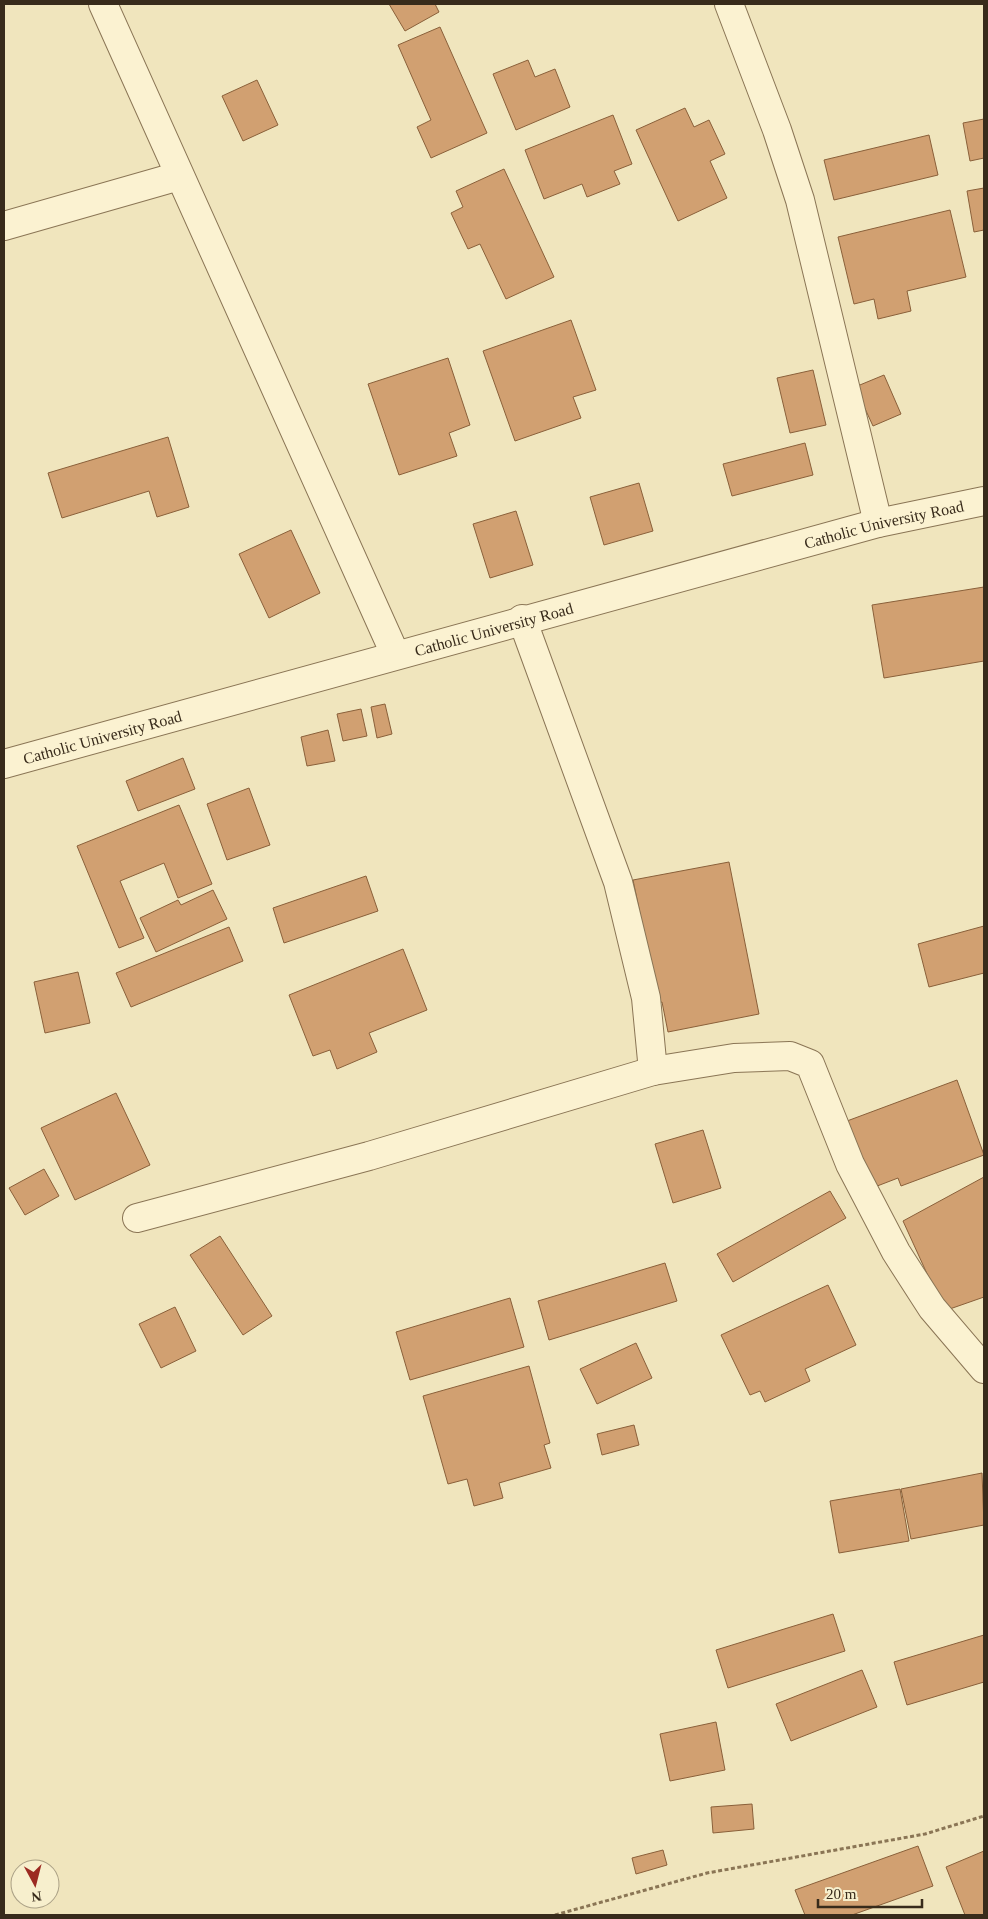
<svg xmlns="http://www.w3.org/2000/svg" width="988" height="1919" font-family="Georgia,serif">
	<rect width="100%" height="100%" fill="#f0e5bd"/>
	<path fill="#d1a071" stroke="#8a603a" d="M389,4H435L439,12L405,31Z
		M440,27L487,133L431,158L417,127L431,120L398,45Z
		M528,60L535,77L555,69L570,107L516,130L493,74Z
		M257,80L278,125L243,141L222,96Z
		M685,108L694,127L709,120L725,154L710,161L727,198L678,221L636,130Z
		M613,115L632,164L614,171L620,184L587,197L582,184L544,199L525,150Z
		M984,119V158L970,161L963,123Z
		M929,135L938,175L834,200L824,160Z
		M504,169L554,277L506,299L480,244L468,249L451,213L463,207L456,191Z
		M984,188V230L974,232L967,191Z
		M950,210L966,277L907,291L911,311L878,319L874,299L854,304L838,237Z
		M571,320L596,390L573,397L581,418L515,441L483,351Z
		M448,358L470,425L449,433L457,456L399,475L368,384Z
		M813,370L826,425L790,433L777,378Z
		M884,375L901,414L873,426L855,387Z
		M168,437L189,507L157,517L149,491L62,518L48,473Z
		M805,443L813,475L732,496L723,464Z
		M639,483L653,531L604,545L590,497Z
		M516,511L533,565L490,578L473,524Z
		M291,530L320,593L269,618L239,554Z
		M984,587V661L884,678L872,605Z
		M385,704L392,734L377,738L371,707Z
		M361,709L367,736L343,741L337,714Z
		M328,730L335,761L307,766L301,737Z
		M183,758L195,789L138,811L126,781Z
		M249,788L270,845L227,860L207,804Z
		M179,805L212,884L178,898L164,863L120,881L144,938L119,948L77,846Z
		M729,862L759,1014L668,1032L662,1002L649,1005L647,947L633,880Z
		M366,876L378,911L284,943L273,908Z
		M213,890L227,919L156,952L140,918L178,900L181,905Z
		M984,926V973L929,987L918,944Z
		M229,927L243,961L131,1007L116,973Z
		M403,949L427,1010L369,1033L377,1052L337,1069L330,1050L313,1056L289,995Z
		M78,972L90,1023L45,1033L34,982Z
		M957,1080L984,1155L901,1186L898,1178L872,1188L847,1121Z
		M116,1093L150,1165L75,1200L41,1128Z
		M703,1130L721,1188L673,1203L655,1144Z
		M44,1169L59,1196L25,1215L9,1188Z
		M984,1177V1297L944,1311L903,1221Z
		M830,1191L846,1218L733,1282L717,1254Z
		M220,1236L272,1316L243,1335L190,1255Z
		M665,1263L677,1301L549,1340L538,1301Z
		M828,1285L856,1345L805,1369L810,1381L765,1402L760,1391L750,1395L721,1335Z
		M510,1298L524,1347L410,1380L396,1332Z
		M175,1307L196,1351L161,1368L139,1324Z
		M636,1343L652,1378L597,1404L580,1369Z
		M529,1366L550,1443L544,1445L551,1468L499,1483L503,1498L474,1506L467,1479L448,1484L423,1396Z
		M634,1425L639,1445L602,1455L597,1434Z
		M982,1473L984,1525L911,1539L901,1489Z
		M900,1489L909,1541L839,1553L830,1501Z
		M833,1614L845,1651L728,1688L716,1650Z
		M984,1635V1682L907,1705L894,1662Z
		M862,1670L877,1707L791,1741L776,1704Z
		M716,1722L725,1770L670,1781L660,1734Z
		M752,1804L754,1829L713,1833L711,1807Z
		M918,1846L933,1886L852,1915H805L795,1890Z
		M663,1850L667,1865L636,1874L632,1858Z
		M984,1851V1915H965L946,1867Z"/>
	<g fill="none" stroke-linecap="round" stroke-linejoin="round">
		<defs>
			<g id="minor">
				<path d="M103,4L395,654"/>
				<path d="M729,4L777,130L800,200L878,523"/>
				<path d="M4,226L179,176"/>
				<path d="M522,619L618,882L646,998L653,1071"/>
				<path id="s1" d="M4,764L878,523L984,501"/>
				<path d="M137,1218L369,1156L653,1071L734,1058L790,1056L810,1064L850,1164L896,1252L932,1308L984,1369"/>
			</g>
		</defs>
		<use href="#minor" stroke="#8a7555" stroke-width="30"/>
		<path stroke="#8a7555" stroke-width="3" stroke-dasharray="4 2.5" stroke-linecap="butt" d="M555,1915L707,1873L925,1834L984,1816"/>
		<use href="#minor" stroke="#fbf2d1" stroke-width="28"/>
	</g>
	<g text-anchor="middle" dominant-baseline="central" stroke-width="4" stroke-linejoin="round" paint-order="stroke">
		<g font-size="16" fill="#382b1b" stroke="#f7efcd">
			<text stroke="none"><textPath href="#s1" startOffset="912">Catholic University Road</textPath></text>
			<text stroke="none"><textPath href="#s1" startOffset="508">Catholic University Road</textPath></text>
			<text stroke="none"><textPath href="#s1" startOffset="102">Catholic University Road</textPath></text>
		</g>
	</g>
	<rect width="988" height="1919" fill="none" stroke="#382b1b" stroke-width="10"/>
	<g transform="translate(35 1884) rotate(173)"><circle r="24" fill="#f7efcd" stroke="#aba186"/>
	<path d="M0-4L9 19L0 12L-9 19Z" fill="#9c2a22"/>
	<text y="-8" font-size="14" font-weight="bold" text-anchor="middle" fill="#382b1b">N</text>
	</g>
	<path d="M818 1899v8h104v-8" fill="none" stroke="#382b1b" stroke-width="2.5"/>
	<text x="826" y="1899" font-size="15" fill="#382b1b" stroke="#f7efcd" stroke-width="4" paint-order="stroke">20 m</text>
</svg>
